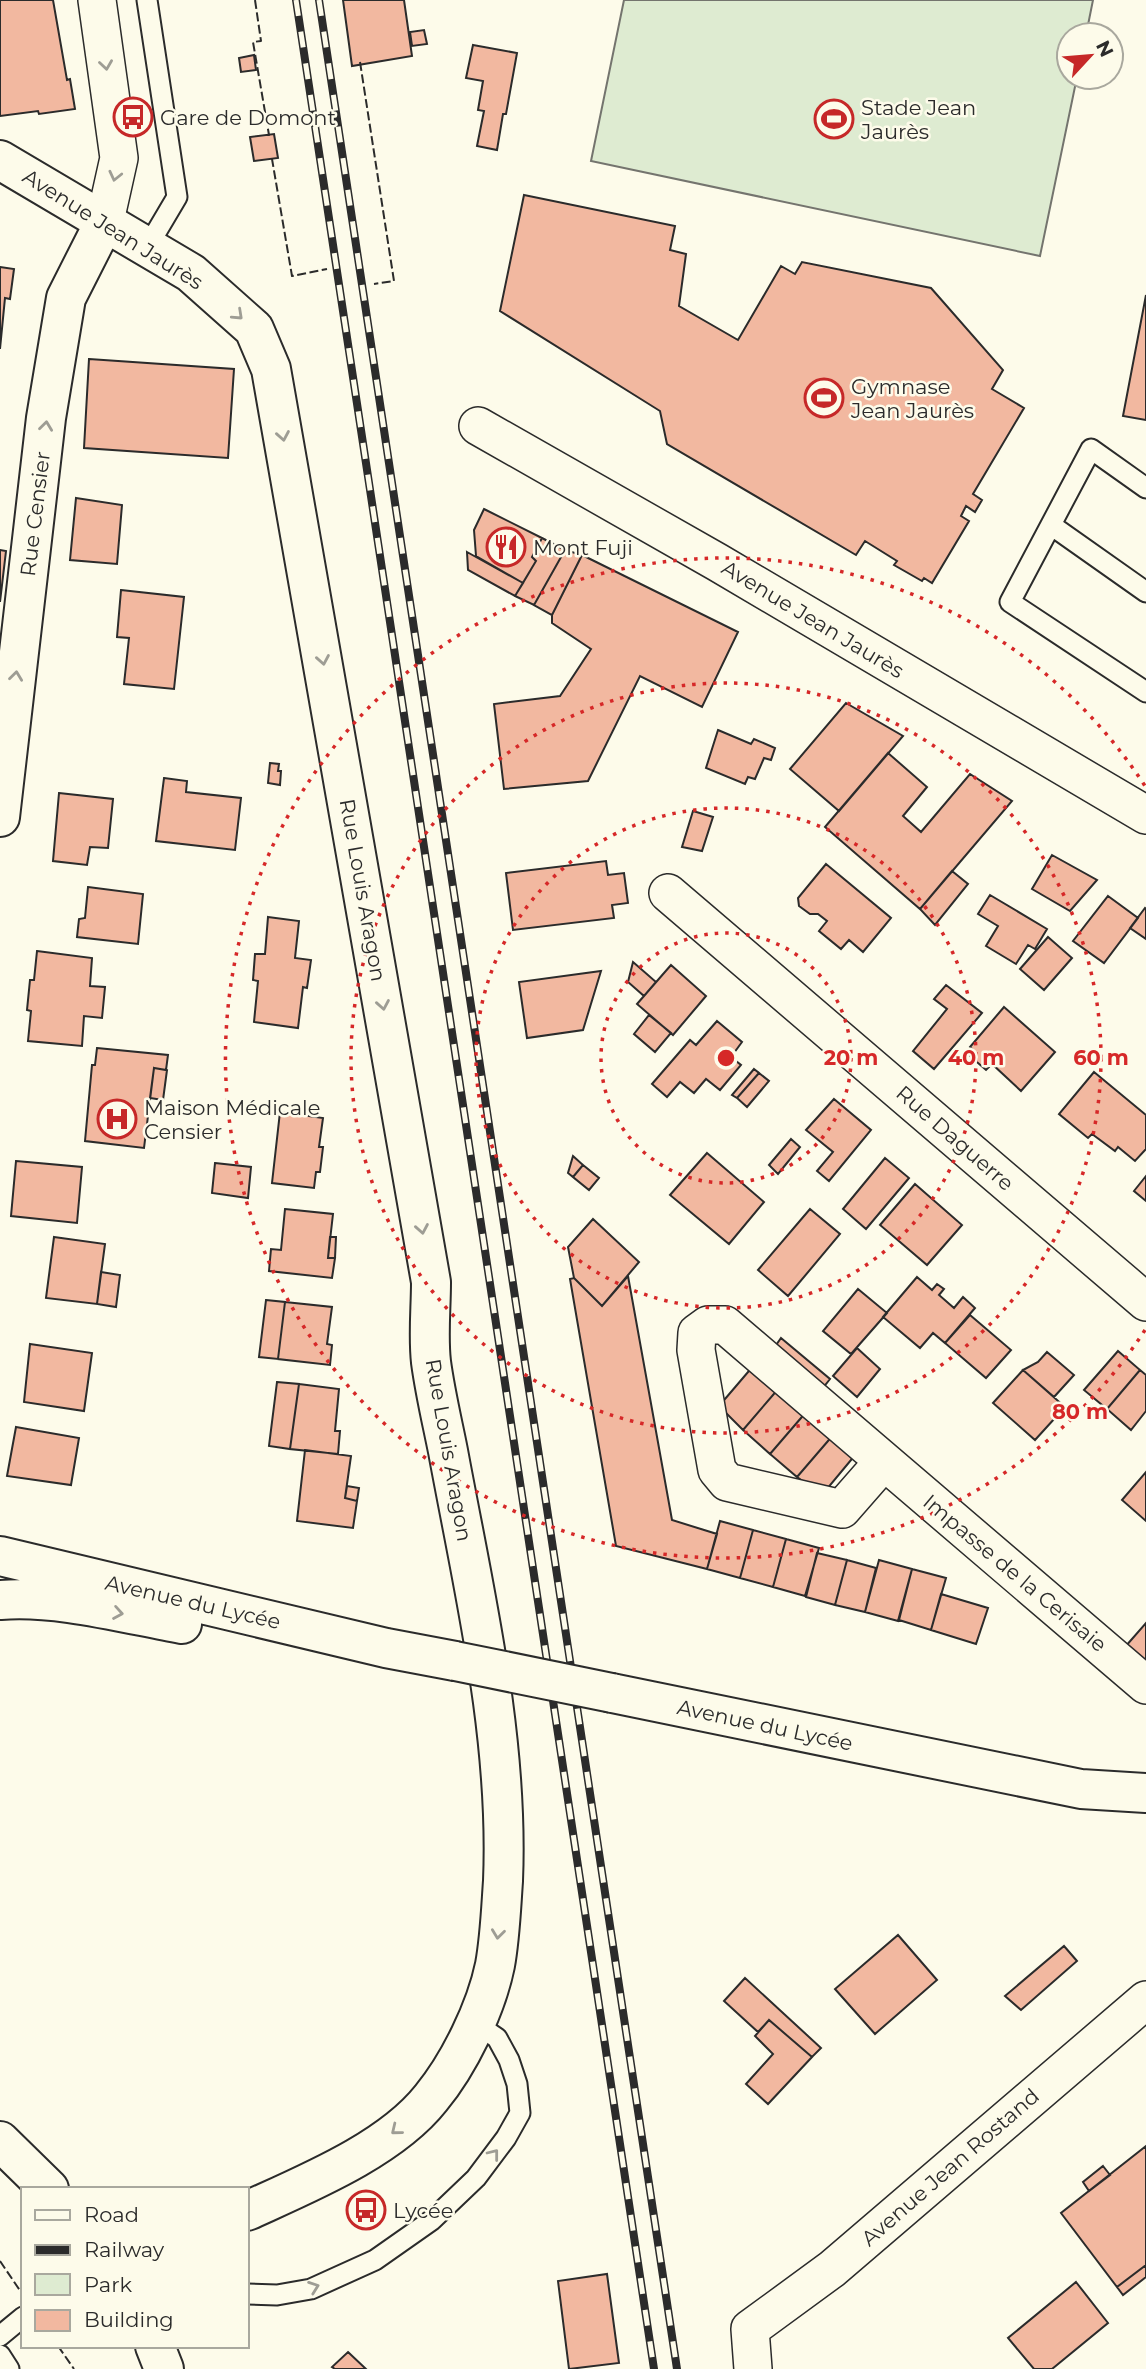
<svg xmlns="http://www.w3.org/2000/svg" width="1146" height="2369" font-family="Montserrat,sans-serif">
	<rect width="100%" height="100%" fill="#fdfbea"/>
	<path fill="#deebd1" stroke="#74746e" stroke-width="2" d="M624,0H1093L1086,35H1069V77H1077L1040,256L591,161Z"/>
	<path fill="#f2b8a0" stroke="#2b2b2b" stroke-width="2" d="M0,0H53L67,80L70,79L75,109L39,114L38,111L0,116Z
		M343,0H404L412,56L352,66Z
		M424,30L427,44L412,46L410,32Z
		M473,45L517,53L506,114H503L497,150L477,146L484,111L478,110L483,81L466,78Z
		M254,55L256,70L241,72L239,58Z
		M274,134L278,158L254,161L250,137Z
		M524,195L675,226L670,250L686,254L679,306L738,340L781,266L795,274L802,262L931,288L1003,370L992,389L1024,408L973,494L982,500L975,512L966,506L961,516L969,521L932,583L924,578L922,581L894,565L897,561L865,541L856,555L667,444L660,411L500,311Z
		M0,267L14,269L10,299L5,298L0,349Z
		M1146,295V420L1123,416Z
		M89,359L234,369L228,458L84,448Z
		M76,498L122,505L117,564L70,560Z
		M484,509L542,538L532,557L536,561L523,583L476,556L474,530Z
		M542,538L565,550L534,605L515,596L536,561L532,557Z
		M0,550L6,551L0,602Z
		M565,550L582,555L552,615L534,605Z
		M467,552L523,583L515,596L468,570Z
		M582,555L738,632L702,707L640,676L588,781L504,789L494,704L560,696L591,649L552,623V615Z
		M121,590L184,597L174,689L124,684L129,638L117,637Z
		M846,703L903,736L839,811L790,769Z
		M718,730L751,744L754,739L775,748L771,760L764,758L755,779L748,777L745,784L706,768Z
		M888,753L927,787L903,816L921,832L970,774L1012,801L920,909L825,827Z
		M270,763L279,764L278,771H281L280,785L268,783Z
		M164,778L187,781L186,792L241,798L235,850L156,841Z
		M59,793L113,799L108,848L90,847L87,865L53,861Z
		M693,811L713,817L702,851L682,847Z
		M1052,855L1097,880L1070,911L1032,889Z
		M606,861L608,875L624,873L628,903L612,905L614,918L513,930L506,873Z
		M826,864L891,918L863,952L849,940L841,949L819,931L827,921L818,914H810L799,906L798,898Z
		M952,871L968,884L935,925L920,909Z
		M88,887L143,894L138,944L77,937L79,919L85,918Z
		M990,895L1047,929L1035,949L1028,945L1016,964L986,946L998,926L978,914Z
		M1108,896L1138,918L1104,963L1073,941Z
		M1145,908L1146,909V939L1130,928Z
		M268,917L299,921L295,958L311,960L307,988L303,987L298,1028L254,1022L258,981L253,980L255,954H265Z
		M1048,937L1072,958L1044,990L1020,969Z
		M37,951L92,958L90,986L105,987L102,1018L84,1016L82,1046L28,1041L31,1011L27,1010L30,980H34Z
		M633,962L656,982L644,996L628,982Z
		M671,965L706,996L673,1035L637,1004Z
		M601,971L583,1030L527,1038L519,982Z
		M946,985L982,1013L934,1069L913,1051L947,1009L934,999Z
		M1004,1007L1055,1052L1021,1091L992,1064L986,1070L970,1056L973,1050L970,1047Z
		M649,1015L671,1033L655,1052L634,1034Z
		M717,1021L742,1042L731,1057L741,1065L720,1090L706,1079L694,1093L680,1082L667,1097L652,1084L690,1040L696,1045Z
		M97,1048L168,1055L166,1070L154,1068L144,1148L85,1141L92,1065H95Z
		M154,1068L167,1070L163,1100L150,1098Z
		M754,1069L759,1073L737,1098L732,1095Z
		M1094,1072L1146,1115V1149L1135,1161L1118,1147L1115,1151L1092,1134L1088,1138L1059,1114Z
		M759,1073L769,1081L747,1107L737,1098Z
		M834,1099L871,1130L829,1181L817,1171L833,1152L806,1130Z
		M280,1112L323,1118L319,1147H323L320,1172H316L314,1188L272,1183Z
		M791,1139L800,1147L778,1174L769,1165Z
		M707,1153L764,1202L729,1244L670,1195Z
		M573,1156L583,1165L573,1177L568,1173Z
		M885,1158L909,1178L866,1229L843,1209Z
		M16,1161L82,1167L77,1223L11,1216Z
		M215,1163L251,1167L248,1198L212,1193Z
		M583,1165L599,1178L589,1190L573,1177Z
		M1146,1176V1201L1134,1191Z
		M915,1184L962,1225L927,1265L880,1225Z
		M285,1209L333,1214L328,1258H335L332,1278L269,1271L271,1249L281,1250Z
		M810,1209L840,1234L788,1296L758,1270Z
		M593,1219L639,1262L602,1306L574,1278L568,1247Z
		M54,1237L105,1244L97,1304L46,1298Z
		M330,1237H336L335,1258H328Z
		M101,1272L120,1275L116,1307L97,1304Z
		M628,1276L672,1520L717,1534L707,1569L616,1546L570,1279L574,1278L602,1306Z
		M917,1277L932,1290L937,1284L944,1289L939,1295L954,1308L963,1297L975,1308L945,1343L933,1333L920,1348L883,1317Z
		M858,1289L887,1313L851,1354L823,1331Z
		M266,1300L285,1302L278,1359L259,1357Z
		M285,1302L332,1307L327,1344L332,1345L330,1365L278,1359Z
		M970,1315L1011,1350L986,1378L945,1343Z
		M781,1338L830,1379L822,1389L774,1348Z
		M30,1344L92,1353L84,1411L24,1402Z
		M857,1348L880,1369L857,1397L833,1376Z
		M1118,1351L1140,1370L1107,1409L1084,1390Z
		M1047,1352L1074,1375L1054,1397L1023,1370L1038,1362Z
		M754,1365L779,1388L743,1430L719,1406Z
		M1023,1370L1065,1407L1035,1440L993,1403Z
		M1140,1370L1146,1375V1411L1131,1430L1107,1409Z
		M277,1382L299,1384L290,1449L269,1446Z
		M299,1384L339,1389L335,1431H340L338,1454L290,1449Z
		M779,1388L807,1411L770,1454L743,1430Z
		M807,1411L834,1434L797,1477L770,1454Z
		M16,1427L79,1438L71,1485L7,1476Z
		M834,1434L856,1454L822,1495L797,1477Z
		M305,1450L351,1456L345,1498L357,1501L353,1528L297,1521Z
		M1146,1472V1521L1122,1500Z
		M347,1486L359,1488L357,1501L345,1498Z
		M720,1521L753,1530L740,1578L707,1569Z
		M753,1530L786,1539L773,1587L740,1578Z
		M786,1539L819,1548L805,1596L773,1587Z
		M817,1553L847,1560L835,1605L806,1597Z
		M847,1560L876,1568L865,1612L835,1605Z
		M879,1560L912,1569L898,1621L865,1612Z
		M912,1569L946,1578L931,1630L899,1620Z
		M941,1594L988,1608L976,1644L931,1630Z
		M1146,1623V1665L1125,1647Z
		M898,1935L937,1980L875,2034L835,1989Z
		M1064,1946L1077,1961L1021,2010L1005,1996Z
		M745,1978L821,2048L812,2057L769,2020L758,2032L724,2001Z
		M769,2020L812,2057L768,2104L746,2084L773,2054L755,2036Z
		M1146,2146V2265L1117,2287L1061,2213Z
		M1103,2166L1110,2175L1089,2191L1083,2182Z
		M1146,2265V2277L1123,2295L1117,2287Z
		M607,2274L619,2363L569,2369L558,2281Z
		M1076,2282L1108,2323L1052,2369H1034L1008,2338Z
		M348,2352L366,2369H335L332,2367Z"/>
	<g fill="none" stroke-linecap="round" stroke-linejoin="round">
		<defs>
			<path id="lane" d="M147,0L177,197L148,246
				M1146,488L1091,449L1010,602L1146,692
				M1051,525L1146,592
				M247,2294L277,2295L311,2289L375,2260L432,2220L476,2178L506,2138L520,2113L517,2084L509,2060L497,2038L475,2023
				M0,2336L23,2317
				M0,2355L9,2369"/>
			<path id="street" d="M97,0L119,158L105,221
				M478,426L717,562L1146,815
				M668,893L1146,1302
				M884,1461L842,1509L727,1482L717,1470L696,1350L697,1333L708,1325H725L1146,1685
				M753,2369L750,2329L832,2269L1146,2000"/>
			<path id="secondary" d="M0,160L191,273L254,329L271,369L431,1282C431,1308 428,1336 431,1362C435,1392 442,1421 448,1451C474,1592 509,1736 503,1881C501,1909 500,1938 495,1965C486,2009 459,2064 431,2098C390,2150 306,2184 247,2211
				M0,817L46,418L66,298L105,221
				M0,1556L386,1648L455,1661
				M0,1600C56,1595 126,1614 182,1624
				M612,1693L1081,1789L1146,1793
				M0,2141L49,2189
				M155,2346L164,2369"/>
		</defs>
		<use href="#lane" stroke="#2b2b2b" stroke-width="23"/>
		<use href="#street" stroke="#2b2b2b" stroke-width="40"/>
		<use href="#secondary" stroke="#2b2b2b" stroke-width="42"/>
		<use href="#lane" stroke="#fdfbea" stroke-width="19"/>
		<use href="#street" stroke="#fdfbea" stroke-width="37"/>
		<use href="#secondary" stroke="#fdfbea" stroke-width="38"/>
		<defs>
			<path id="rail" d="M296,0L654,2369
				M319,0L677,2369"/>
		</defs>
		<use href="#rail" stroke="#2b2b2b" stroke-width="8"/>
		<use href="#rail" stroke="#fdfbea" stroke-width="5" stroke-dasharray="16" stroke-linecap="butt"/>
		<defs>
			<path id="secondary-bridge" d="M455,1661L612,1693"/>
		</defs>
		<use href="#secondary-bridge" stroke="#2b2b2b" stroke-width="42" stroke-linecap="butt"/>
		<use href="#secondary-bridge" stroke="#fdfbea" stroke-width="38"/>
		<path stroke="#2b2b2b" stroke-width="2" stroke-dasharray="9 3.5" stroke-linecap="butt" d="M255,0L261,41L253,42L269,135H264
			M360,62L394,281L374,284
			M271,159H272L292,276L327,269
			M0,2261L23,2295
			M58,2346L74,2369"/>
	</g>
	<defs><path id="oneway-chevron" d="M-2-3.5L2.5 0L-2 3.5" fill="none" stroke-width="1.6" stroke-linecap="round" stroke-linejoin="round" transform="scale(1.75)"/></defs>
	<g stroke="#9e9d94">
		<use href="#oneway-chevron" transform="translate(106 65) rotate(82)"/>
		<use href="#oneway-chevron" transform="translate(115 176) rotate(103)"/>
		<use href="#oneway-chevron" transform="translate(238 315) rotate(43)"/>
		<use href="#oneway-chevron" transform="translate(46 426) rotate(-83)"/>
		<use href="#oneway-chevron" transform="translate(283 436) rotate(80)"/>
		<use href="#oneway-chevron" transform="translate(323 660) rotate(80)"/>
		<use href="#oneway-chevron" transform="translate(16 676) rotate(-83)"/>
		<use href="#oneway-chevron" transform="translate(383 1005) rotate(80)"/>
		<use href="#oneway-chevron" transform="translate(422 1229) rotate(80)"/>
		<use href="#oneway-chevron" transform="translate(118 1613) rotate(10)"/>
		<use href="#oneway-chevron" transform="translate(498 1934) rotate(97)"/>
		<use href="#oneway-chevron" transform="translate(396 2130) rotate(141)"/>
		<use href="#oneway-chevron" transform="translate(494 2154) rotate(-52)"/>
		<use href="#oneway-chevron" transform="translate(314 2287) rotate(-20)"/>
	</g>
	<g fill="none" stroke="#d62828" stroke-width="3.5" stroke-dasharray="3.5 7">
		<circle cx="726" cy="1058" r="125"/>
		<circle cx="726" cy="1058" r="250"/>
		<circle cx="726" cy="1058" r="375"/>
		<path d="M1145 1330A500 500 0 1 1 1145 786"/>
	</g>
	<defs>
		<symbol id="bus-ring" viewBox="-11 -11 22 22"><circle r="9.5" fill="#fdfbea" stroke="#c62828" stroke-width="1.5"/><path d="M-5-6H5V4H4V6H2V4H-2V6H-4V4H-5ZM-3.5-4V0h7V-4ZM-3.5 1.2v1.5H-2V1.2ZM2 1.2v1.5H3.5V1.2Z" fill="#c62828"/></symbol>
		<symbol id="stadium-ring" viewBox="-11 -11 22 22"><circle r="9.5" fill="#fdfbea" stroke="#c62828" stroke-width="1.5"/><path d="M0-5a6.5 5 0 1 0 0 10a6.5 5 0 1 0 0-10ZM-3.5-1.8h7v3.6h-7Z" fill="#c62828"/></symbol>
		<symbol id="restaurant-ring" viewBox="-11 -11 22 22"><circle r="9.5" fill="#fdfbea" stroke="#c62828" stroke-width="1.5"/><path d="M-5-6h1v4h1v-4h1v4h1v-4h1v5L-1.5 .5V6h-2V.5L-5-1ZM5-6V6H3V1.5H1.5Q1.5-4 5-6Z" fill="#c62828"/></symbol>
		<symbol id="hospital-ring" viewBox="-11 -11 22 22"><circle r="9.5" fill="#fdfbea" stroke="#c62828" stroke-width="1.5"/><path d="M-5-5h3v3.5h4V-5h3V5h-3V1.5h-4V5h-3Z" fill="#c62828"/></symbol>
	</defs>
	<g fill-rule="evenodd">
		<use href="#bus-ring" x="111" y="95" width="44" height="44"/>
		<use href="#stadium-ring" x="812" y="97" width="44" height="44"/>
		<use href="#stadium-ring" x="802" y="376" width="44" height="44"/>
		<use href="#restaurant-ring" x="484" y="525" width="44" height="44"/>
		<use href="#hospital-ring" x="95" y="1097" width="44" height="44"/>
		<use href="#bus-ring" x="344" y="2188" width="44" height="44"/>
	</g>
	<g text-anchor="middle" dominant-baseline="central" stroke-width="5" stroke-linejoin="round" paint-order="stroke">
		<g font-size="21" fill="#2b2b2b" stroke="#fdfbea" text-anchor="start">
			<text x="861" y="107">Stade Jean<tspan x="861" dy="24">Jaurès</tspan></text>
			<text x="160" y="117">Gare de Domont</text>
			<text x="851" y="386">Gymnase<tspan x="851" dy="24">Jean Jaurès</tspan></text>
			<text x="533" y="547">Mont Fuji</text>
			<text x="144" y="1107">Maison Médicale<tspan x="144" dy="24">Censier</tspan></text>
			<text x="393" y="2210">Lycée</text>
		</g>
		<g font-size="21" fill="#2b2b2b" stroke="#fdfbea">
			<text transform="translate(113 229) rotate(32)">Avenue Jean Jaurès</text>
			<text transform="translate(35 514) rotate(-83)">Rue Censier</text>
			<text transform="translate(813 619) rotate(31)">Avenue Jean Jaurès</text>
			<text transform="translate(363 890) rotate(80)">Rue Louis Aragon</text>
			<text transform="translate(955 1138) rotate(41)">Rue Daguerre</text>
			<text transform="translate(449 1450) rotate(80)">Rue Louis Aragon</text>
			<text transform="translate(1015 1573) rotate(40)">Impasse de la Cerisaie</text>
			<text transform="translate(193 1602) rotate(13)">Avenue du Lycée</text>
			<text transform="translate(765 1725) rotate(12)">Avenue du Lycée</text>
			<text transform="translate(950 2167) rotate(-41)">Avenue Jean Rostand</text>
		</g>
	</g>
	<circle cx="726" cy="1058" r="10" fill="#d62828" stroke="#fdfbea" stroke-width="3.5"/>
	<g font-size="21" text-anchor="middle" font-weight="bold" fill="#d62828" stroke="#fdfbea" stroke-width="5" stroke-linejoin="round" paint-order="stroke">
		<text x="851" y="1065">20 m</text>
		<text x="976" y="1065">40 m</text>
		<text x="1101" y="1065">60 m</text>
		<text x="1080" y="1419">80 m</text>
	</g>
	<rect x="21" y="2187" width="228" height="161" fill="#fdfbea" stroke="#a9a89e" stroke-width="2"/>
	<rect x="35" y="2210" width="35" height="10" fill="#fdfbea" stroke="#a9a89e" stroke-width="2"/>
	<text x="84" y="2222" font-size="21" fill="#2b2b2b">Road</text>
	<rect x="35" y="2245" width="35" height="10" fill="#2b2b2b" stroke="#a9a89e" stroke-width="2"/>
	<text x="84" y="2257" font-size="21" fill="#2b2b2b">Railway</text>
	<rect x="35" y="2274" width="35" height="21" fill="#deebd1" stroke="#a9a89e" stroke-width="2"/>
	<text x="84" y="2292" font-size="21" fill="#2b2b2b">Park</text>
	<rect x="35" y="2310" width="35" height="21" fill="#f2b8a0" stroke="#a9a89e" stroke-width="2"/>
	<text x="84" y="2327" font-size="21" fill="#2b2b2b">Building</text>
	<g transform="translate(1090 56) rotate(64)"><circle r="33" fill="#fdfbea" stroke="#a9a89e" stroke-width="2"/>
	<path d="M0-5L12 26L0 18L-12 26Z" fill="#c62828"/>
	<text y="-10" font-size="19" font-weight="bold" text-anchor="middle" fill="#2b2b2b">N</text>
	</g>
</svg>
